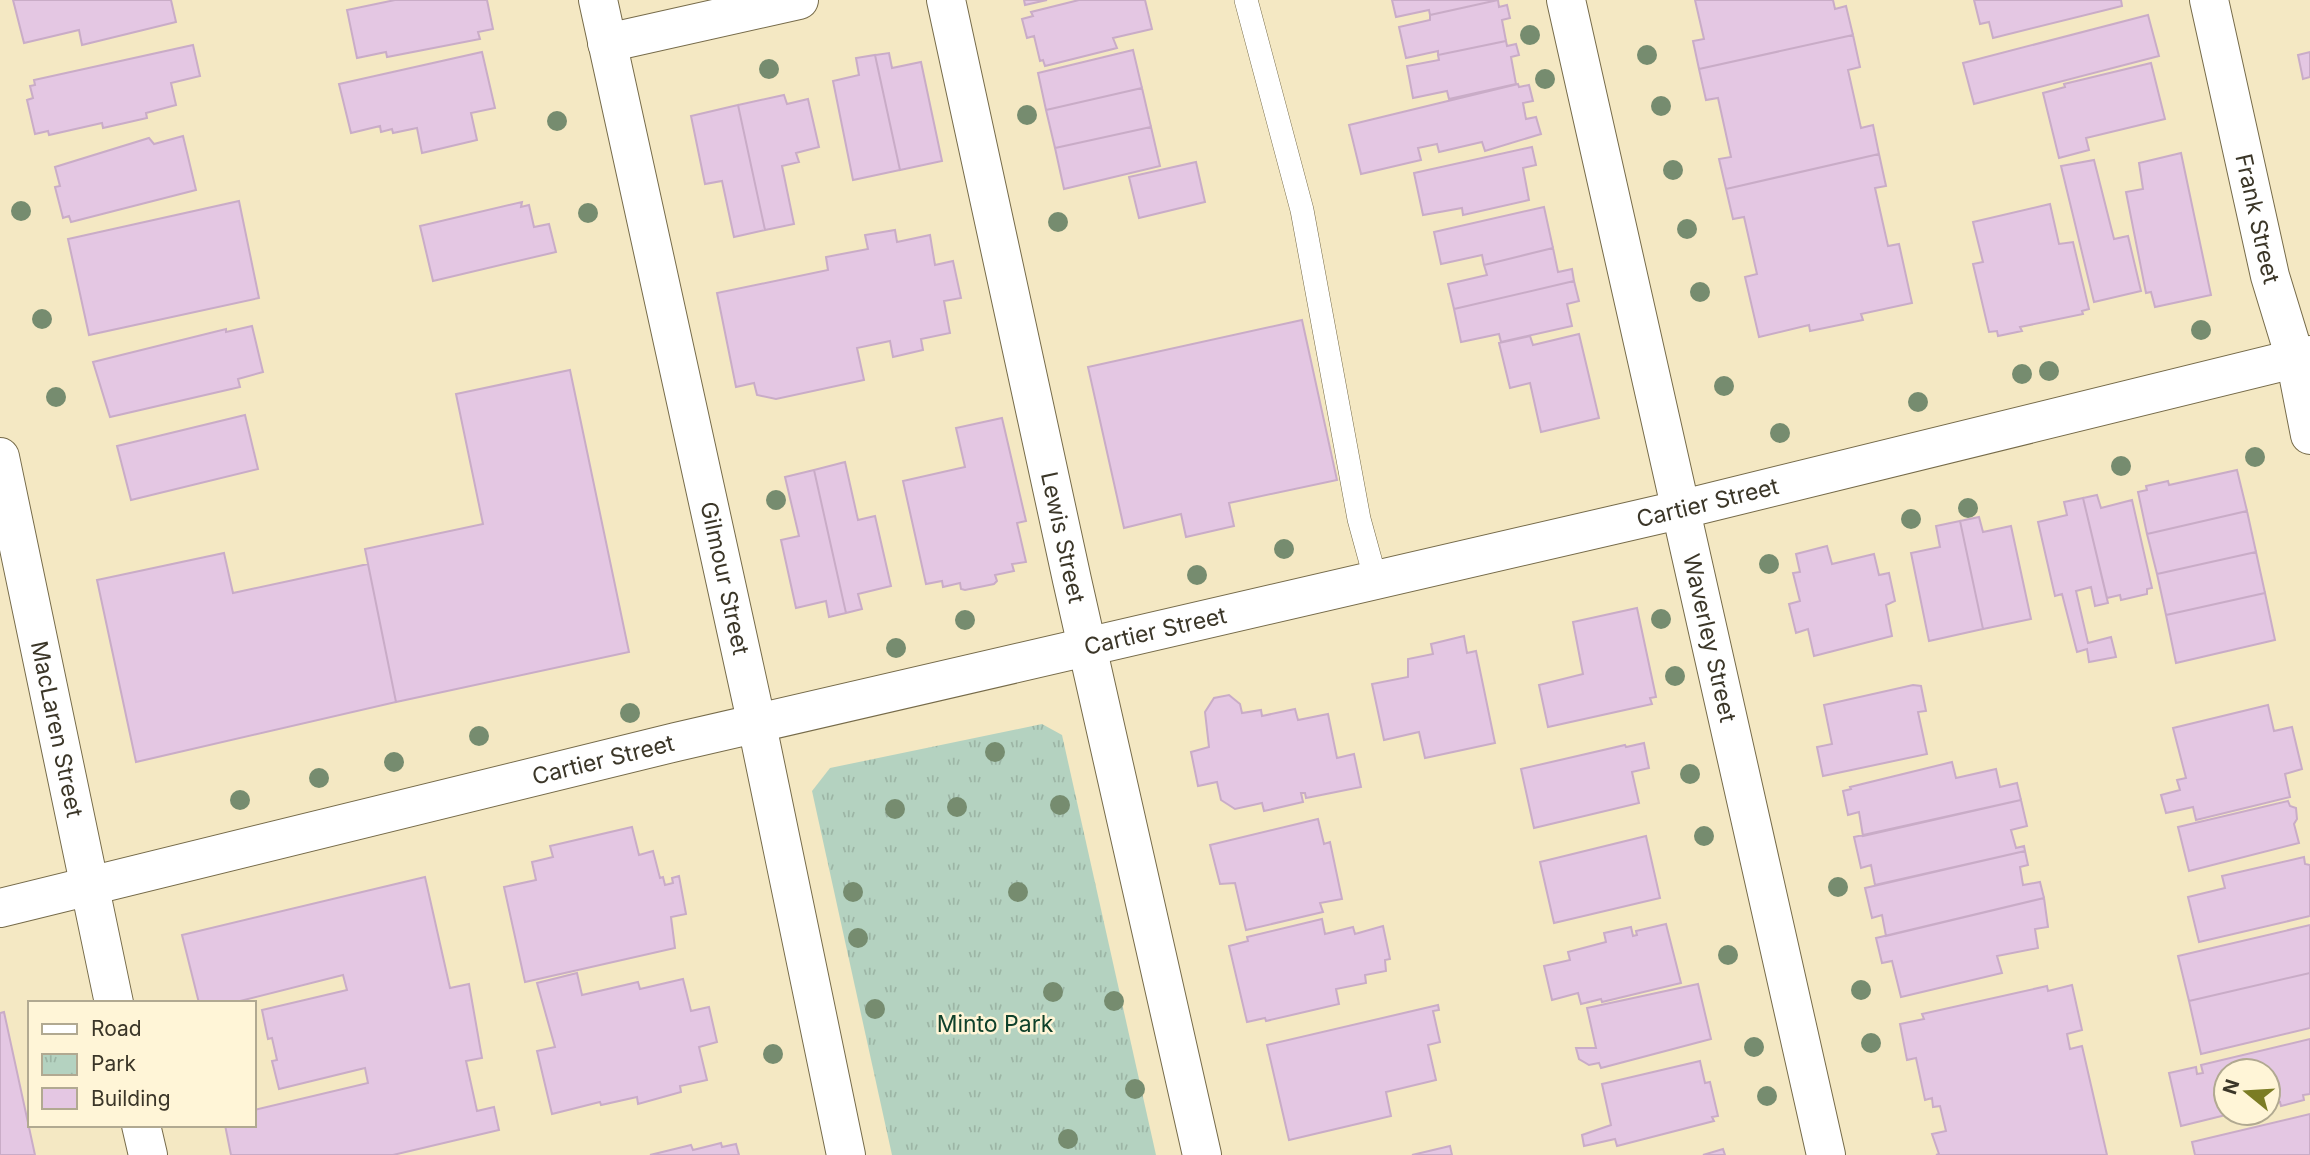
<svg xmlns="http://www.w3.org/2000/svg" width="2310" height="1155" font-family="Inter,sans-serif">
	<defs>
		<pattern id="park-tufts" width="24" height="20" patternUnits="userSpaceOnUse" patternTransform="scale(1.75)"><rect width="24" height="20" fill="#b4d2c0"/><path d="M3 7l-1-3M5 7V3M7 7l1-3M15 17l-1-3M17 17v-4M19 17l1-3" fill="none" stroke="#9cb5a5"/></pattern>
	</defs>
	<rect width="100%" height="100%" fill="#f4e8c3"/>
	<path fill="url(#park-tufts)" d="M1042,724L1062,735L1156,1155H892L812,791L830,768Z"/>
	<path fill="#e4c7e3" stroke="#c9acc7" stroke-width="2" d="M13,0H171L176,22L82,45L79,30L24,43Z
		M395,0H487L493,29L478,32L480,39L387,57L386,52L357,58L347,10Z
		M1024,0H1047L1025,5Z
		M1079,0H1145L1152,29L1113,38L1117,48L1045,66L1043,60L1040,61L1034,36L1027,38L1022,19L1033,16L1031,12Z
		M1392,0H1498L1430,15L1429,10L1396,17Z
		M1498,0L1499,7L1507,5L1510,18L1502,20L1506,41L1438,55V51L1406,58L1399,27L1430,20V15Z
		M1695,0H1833L1835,9L1846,6L1853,35L1699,69L1693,41L1704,39Z
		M1974,0H2121L2122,6L1993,38L1989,22L1980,24Z
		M2148,15L2159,56L1974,104L1963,63Z
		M1853,35L1860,67L1848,70L1861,128L1873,125L1879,154L1726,189L1719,159L1731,157L1718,98L1706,100L1699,69Z
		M1506,41L1507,46L1516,44L1519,55L1511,57L1516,84L1449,99L1447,91L1413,98L1407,66L1439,60L1438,55Z
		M193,45L200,76L171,83L176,105L146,113L147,118L103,128L102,123L49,135L48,131L35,134L27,100L33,98L30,86L35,85L34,80Z
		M1133,50L1142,88L1046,110L1038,73Z
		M482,52L495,108L471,113L477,140L422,153L417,128L393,133L392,129L381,132L380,126L351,133L339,84Z
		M2310,52V77L2303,79L2298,55Z
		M889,53L892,68L921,62L942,161L900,170L875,55Z
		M875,55L900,170L853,180L833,81L859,75L856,58Z
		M2151,63L2165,119L2086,138L2089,150L2059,158L2043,93L2065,87L2064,84Z
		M1518,84L1519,87L1529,85L1533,101L1523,103L1526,119L1536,117L1541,134L1485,151L1482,142L1439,152L1437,144L1418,148L1421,160L1361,174L1349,125Z
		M1142,88L1151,127L1055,148L1046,110Z
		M784,95L787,104L808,99L819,147L796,153L799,162L782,166L794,224L765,230L738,105Z
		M738,105L765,230L734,237L722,181L705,184L691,116Z
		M1151,127L1160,166L1064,189L1055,148Z
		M183,136L196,190L71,222L69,216L63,218L55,187L60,186L55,167L149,138L154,144Z
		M1532,147L1536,165L1523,168L1529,200L1463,215L1462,208L1423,215L1414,173Z
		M2181,153L2211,295L2155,307L2151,292L2146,293L2126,192L2143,189L2139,163Z
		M1879,154L1886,186L1875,188L1888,246L1899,244L1912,303L1861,314L1863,320L1810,331L1809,325L1759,337L1745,277L1757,274L1744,217L1733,219L1726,189Z
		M2094,160L2114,239L2128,236L2141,291L2094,302L2061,166Z
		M1196,162L1205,202L1139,218L1129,177Z
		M239,201L259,298L89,335L68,239Z
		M522,202L521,207L529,205L534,227L549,224L556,252L433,281L420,226Z
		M2050,204L2059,244L2073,242L2089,309L2082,311L2083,314L2020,327L2022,331L1998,336L1997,331L1989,332L1973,264L1983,262L1973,222Z
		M1544,207L1553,248L1484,265L1482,255L1441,264L1434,232Z
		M895,230L897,242L930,235L935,265L953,261L961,298L944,301L950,333L921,339L923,350L893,357L890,341L857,348L864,380L776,399L757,395L754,383L736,387L717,293L828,270L826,257L868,249L865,235Z
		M1553,248L1558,272L1572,269L1574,281L1454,309L1448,284L1487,275L1484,265Z
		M1574,281L1579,301L1567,304L1572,326L1501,342L1499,334L1461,342L1454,309Z
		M1302,320L1337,480L1229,503L1234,526L1186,537L1181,514L1124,528L1088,367Z
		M252,326L263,372L238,379L240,387L110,417L93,362L226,329V332Z
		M1579,334L1599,418L1541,432L1530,383L1510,388L1499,343L1530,336L1533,345Z
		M570,370L629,652L396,702L365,549L483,524L456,394Z
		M245,415L258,469L131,500L117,446Z
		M1002,418L1026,521L1017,523L1026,562L1012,564L1014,571L995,575L997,581L994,584L965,590L961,589L960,583L943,587L942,581L926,584L903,481L965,467L956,428Z
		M845,462L858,520L875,516L891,586L858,594L862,609L846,613L814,470Z
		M814,470L846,613L829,617L826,601L796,608L781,540L799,536L785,477Z
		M2237,470L2247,511L2147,534L2138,492L2147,490L2146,486L2168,481L2169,485Z
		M2097,495L2101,508L2132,500L2152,588L2147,589V594L2121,600L2120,595L2107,598L2083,498Z
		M2083,498L2108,603L2095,606L2091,587L2076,591L2088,643L2111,637L2116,657L2089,662L2087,649L2077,652L2062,594L2055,596L2038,522L2067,515L2064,502Z
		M2247,511L2256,552L2157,574L2147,534Z
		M1979,517L1983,532L2011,526L2031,619L1983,629L1960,521Z
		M1960,521L1983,629L1929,641L1911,553L1940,547L1936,526Z
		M1827,546L1832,564L1874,554L1879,575L1889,573L1895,601L1886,605L1892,636L1814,656L1808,629L1796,633L1789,604L1800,601L1793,573L1800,572L1796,554Z
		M2256,552L2265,593L2166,615L2157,574Z
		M224,553L233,593L368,564L396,702L136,762L97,580Z
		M2265,593L2275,640L2176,663L2166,615Z
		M1637,608L1656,697L1650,698L1652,704L1548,727L1539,685L1583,674L1573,622Z
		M1464,636L1467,653L1476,651L1495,743L1425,758L1419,732L1384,740L1372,684L1408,677V659L1433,654L1431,644Z
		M1913,685L1921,686L1926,711L1918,712L1927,754L1823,776L1817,747L1832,744L1824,705Z
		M1229,695L1240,704L1242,713L1261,710L1262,716L1295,709L1298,720L1328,714L1337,758L1354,754L1361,787L1306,798L1305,793H1301L1303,802L1264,811L1262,803L1235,809L1221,800L1217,782L1198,786L1191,752L1209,747L1205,712L1214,698Z
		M2268,705L2274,731L2292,727L2302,769L2285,774L2290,797L2196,820L2193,807L2166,813L2161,795L2180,790L2177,780L2186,778L2173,728Z
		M1644,743L1649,768L1632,772L1639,803L1534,828L1521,769L1625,745L1626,747Z
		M1952,762L1956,778L1996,769L2000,787L2017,783L2021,800L1863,836L1859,812L1848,815L1843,791L1851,789L1850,787Z
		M2021,800L2027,826L2011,830L2016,848L2024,846L2025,851L1875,885L1871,865L1861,868L1854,837Z
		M2288,801L2290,806L2296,808L2297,819L2294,824L2299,843L2189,871L2178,827Z
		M1318,819L1324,844L1330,842L1342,899L1320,903L1323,912L1246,930L1235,883L1220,884L1210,845Z
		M632,827L639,855L653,851L660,878L663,877L665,885L673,883L672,878L679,876L686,914L671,917L675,948L525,982L504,887L536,880L532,862L553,857L550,846Z
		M1646,836L1660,898L1554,923L1540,862Z
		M2025,851L2028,865L2020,867L2023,885L2040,882L2044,898L1886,936L1882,915L1872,918L1865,888Z
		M2304,857L2305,864L2310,865V916L2199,942L2188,897L2225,888L2222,876Z
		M425,877L450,988L469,984L482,1058L466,1061L477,1111L494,1107L499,1130L393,1155H231L225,1125H254V1110L368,1083L365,1068L279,1089L272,1061L277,1060L272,1038L268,1039L262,1010L347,990L343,975L232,1003H199L182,935Z
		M2044,898L2048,927L2035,929L2038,948L1997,956L2002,973L1901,997L1892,961L1882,963L1876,938Z
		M1322,919L1325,934L1353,927L1355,934L1383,926L1390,959L1385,960L1386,971L1365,975L1366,983L1336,989L1339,1004L1266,1021L1265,1018L1247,1022L1229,946L1248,941L1247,937Z
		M1666,924L1681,983L1602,1002L1601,999L1581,1004L1578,993L1552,1000L1544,966L1570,960L1568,952L1606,942L1604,933L1631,927L1633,936L1637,935L1636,931Z
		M2310,925V973L2189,1001L2178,956Z
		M577,973L582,995L638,982L640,989L683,979L691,1011L709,1007L717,1042L699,1047L707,1080L680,1086L681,1092L638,1104L637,1097L601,1105L600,1102L552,1114L537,1051L555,1047L537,983Z
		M2310,973V1028L2201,1054L2189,1001Z
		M1698,984L1711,1039L1601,1068L1599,1063L1589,1065L1579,1059L1576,1048H1596L1587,1008Z
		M2072,985L2082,1030L2067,1034L2070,1049L2082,1046L2107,1155H1936L1939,1154L1932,1134L1946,1131L1940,1106L1933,1107L1932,1098L1925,1100L1916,1058L1907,1060L1900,1024L1924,1019L1922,1014L2047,986L2048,991Z
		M1438,1005L1439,1010L1433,1011L1440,1042L1428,1045L1436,1080L1386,1092L1391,1116L1289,1140L1267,1045Z
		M4,1012L35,1155H0V1013Z
		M2310,1039V1094L2303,1095L2304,1100L2281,1106L2280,1102L2268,1105V1071H2226V1113H2234L2181,1126L2169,1073L2196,1067L2197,1074L2203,1073L2201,1065Z
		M1700,1061L1705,1083L1710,1082L1718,1116L1712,1117L1714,1121L1617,1146L1615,1139L1584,1146L1582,1135L1611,1125L1602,1084Z
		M2310,1114V1155H2195L2192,1142Z
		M721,1143L722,1147L736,1144L739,1155H650L691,1145L693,1150Z
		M1450,1146L1452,1155H1412Z
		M1723,1149L1725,1155H1703Z"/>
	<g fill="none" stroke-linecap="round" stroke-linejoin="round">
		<defs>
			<path id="lane" d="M1246,0L1302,210L1359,519L1376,581"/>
			<g id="street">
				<path id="s1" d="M598,0L757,725L846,1155"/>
				<path id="s2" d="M946,0L1072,580L1202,1155"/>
				<path id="s3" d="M1566,0L1826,1155"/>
				<path id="s4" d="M2209,0L2270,276L2295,358L2310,435"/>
				<path d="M607,43L799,0"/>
				<path id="s5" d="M0,457L114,1003"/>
				<path id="s6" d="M0,908L676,742L1683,509L2310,355"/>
				<path d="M141,1125L148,1155"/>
			</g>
		</defs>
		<use href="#lane" stroke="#766b4a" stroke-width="24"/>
		<use href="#street" stroke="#766b4a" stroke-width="40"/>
		<use href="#lane" stroke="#fff" stroke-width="23"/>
		<use href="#street" stroke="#fff" stroke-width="38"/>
	</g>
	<g fill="#768c6f">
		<circle cx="1530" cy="35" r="10"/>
		<circle cx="1647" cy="55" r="10"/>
		<circle cx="769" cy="69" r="10"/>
		<circle cx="1545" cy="79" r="10"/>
		<circle cx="1661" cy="106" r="10"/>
		<circle cx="1027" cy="115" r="10"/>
		<circle cx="557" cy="121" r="10"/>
		<circle cx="1673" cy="170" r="10"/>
		<circle cx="21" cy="211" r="10"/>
		<circle cx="588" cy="213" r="10"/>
		<circle cx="1058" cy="222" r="10"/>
		<circle cx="1687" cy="229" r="10"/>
		<circle cx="1700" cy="292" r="10"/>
		<circle cx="42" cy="319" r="10"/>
		<circle cx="2201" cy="330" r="10"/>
		<circle cx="2049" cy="371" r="10"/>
		<circle cx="2022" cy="374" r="10"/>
		<circle cx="1724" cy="386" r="10"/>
		<circle cx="56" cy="397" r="10"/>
		<circle cx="1918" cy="402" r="10"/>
		<circle cx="1780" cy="433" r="10"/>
		<circle cx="2255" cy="457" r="10"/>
		<circle cx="2121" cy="466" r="10"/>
		<circle cx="776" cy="500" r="10"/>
		<circle cx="1968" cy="508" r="10"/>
		<circle cx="1911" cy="519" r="10"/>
		<circle cx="1284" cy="549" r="10"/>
		<circle cx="1769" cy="564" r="10"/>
		<circle cx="1197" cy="575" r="10"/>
		<circle cx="1661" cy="619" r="10"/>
		<circle cx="965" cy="620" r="10"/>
		<circle cx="896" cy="648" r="10"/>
		<circle cx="1675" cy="676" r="10"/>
		<circle cx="630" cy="713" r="10"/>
		<circle cx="479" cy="736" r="10"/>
		<circle cx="995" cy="752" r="10"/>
		<circle cx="394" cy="762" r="10"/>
		<circle cx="1690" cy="774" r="10"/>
		<circle cx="319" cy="778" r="10"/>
		<circle cx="240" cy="800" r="10"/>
		<circle cx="1060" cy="805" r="10"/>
		<circle cx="957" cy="807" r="10"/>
		<circle cx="895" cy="809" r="10"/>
		<circle cx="1704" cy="836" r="10"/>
		<circle cx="1838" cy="887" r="10"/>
		<circle cx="853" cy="892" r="10"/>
		<circle cx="1018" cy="892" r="10"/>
		<circle cx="858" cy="938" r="10"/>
		<circle cx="1728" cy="955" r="10"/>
		<circle cx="1861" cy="990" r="10"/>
		<circle cx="1053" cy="992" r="10"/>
		<circle cx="1114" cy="1001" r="10"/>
		<circle cx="875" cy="1009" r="10"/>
		<circle cx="1871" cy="1043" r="10"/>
		<circle cx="1754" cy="1047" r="10"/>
		<circle cx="773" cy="1054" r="10"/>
		<circle cx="1135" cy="1089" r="10"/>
		<circle cx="1767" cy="1096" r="10"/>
		<circle cx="1068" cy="1139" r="10"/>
	</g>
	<g text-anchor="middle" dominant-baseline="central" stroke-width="5" stroke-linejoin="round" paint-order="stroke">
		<g font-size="23" fill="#3b3628" stroke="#fff5d7">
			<text stroke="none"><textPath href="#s4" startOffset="224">Frank Street</textPath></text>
			<text stroke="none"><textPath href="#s6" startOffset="1755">Cartier Street</textPath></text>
			<text stroke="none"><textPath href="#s2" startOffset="550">Lewis Street</textPath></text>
			<text stroke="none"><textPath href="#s1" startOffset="592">Gilmour Street</textPath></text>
			<text stroke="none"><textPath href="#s6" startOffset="1188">Cartier Street</textPath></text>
			<text stroke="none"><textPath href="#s3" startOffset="654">Waverley Street</textPath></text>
			<text stroke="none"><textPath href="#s5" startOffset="278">MacLaren Street</textPath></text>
			<text stroke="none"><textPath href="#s6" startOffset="621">Cartier Street</textPath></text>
		</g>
		<g font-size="23" fill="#0f412b" stroke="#fff5d7">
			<text x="995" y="1024">Minto Park</text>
		</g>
	</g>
	<rect x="28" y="1001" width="228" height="126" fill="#fff5d7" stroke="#b1a991" stroke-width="2"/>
	<rect x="42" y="1024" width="35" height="10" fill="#ffffff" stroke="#b1a991" stroke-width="2"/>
	<text x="91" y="1036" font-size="21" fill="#3b3628">Road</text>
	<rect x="42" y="1054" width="35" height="21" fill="url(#park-tufts)" stroke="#b1a991" stroke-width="2"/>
	<text x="91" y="1071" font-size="21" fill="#3b3628">Park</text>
	<rect x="42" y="1088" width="35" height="21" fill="#e4c7e3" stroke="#b1a991" stroke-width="2"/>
	<text x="91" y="1106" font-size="21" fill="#3b3628">Building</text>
	<g transform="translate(2247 1092) rotate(288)"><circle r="33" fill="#fff5d7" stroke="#b1a991" stroke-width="2"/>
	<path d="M0-5L12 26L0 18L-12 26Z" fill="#7b7c24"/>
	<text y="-10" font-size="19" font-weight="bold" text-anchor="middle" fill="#3b3628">N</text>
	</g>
</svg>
